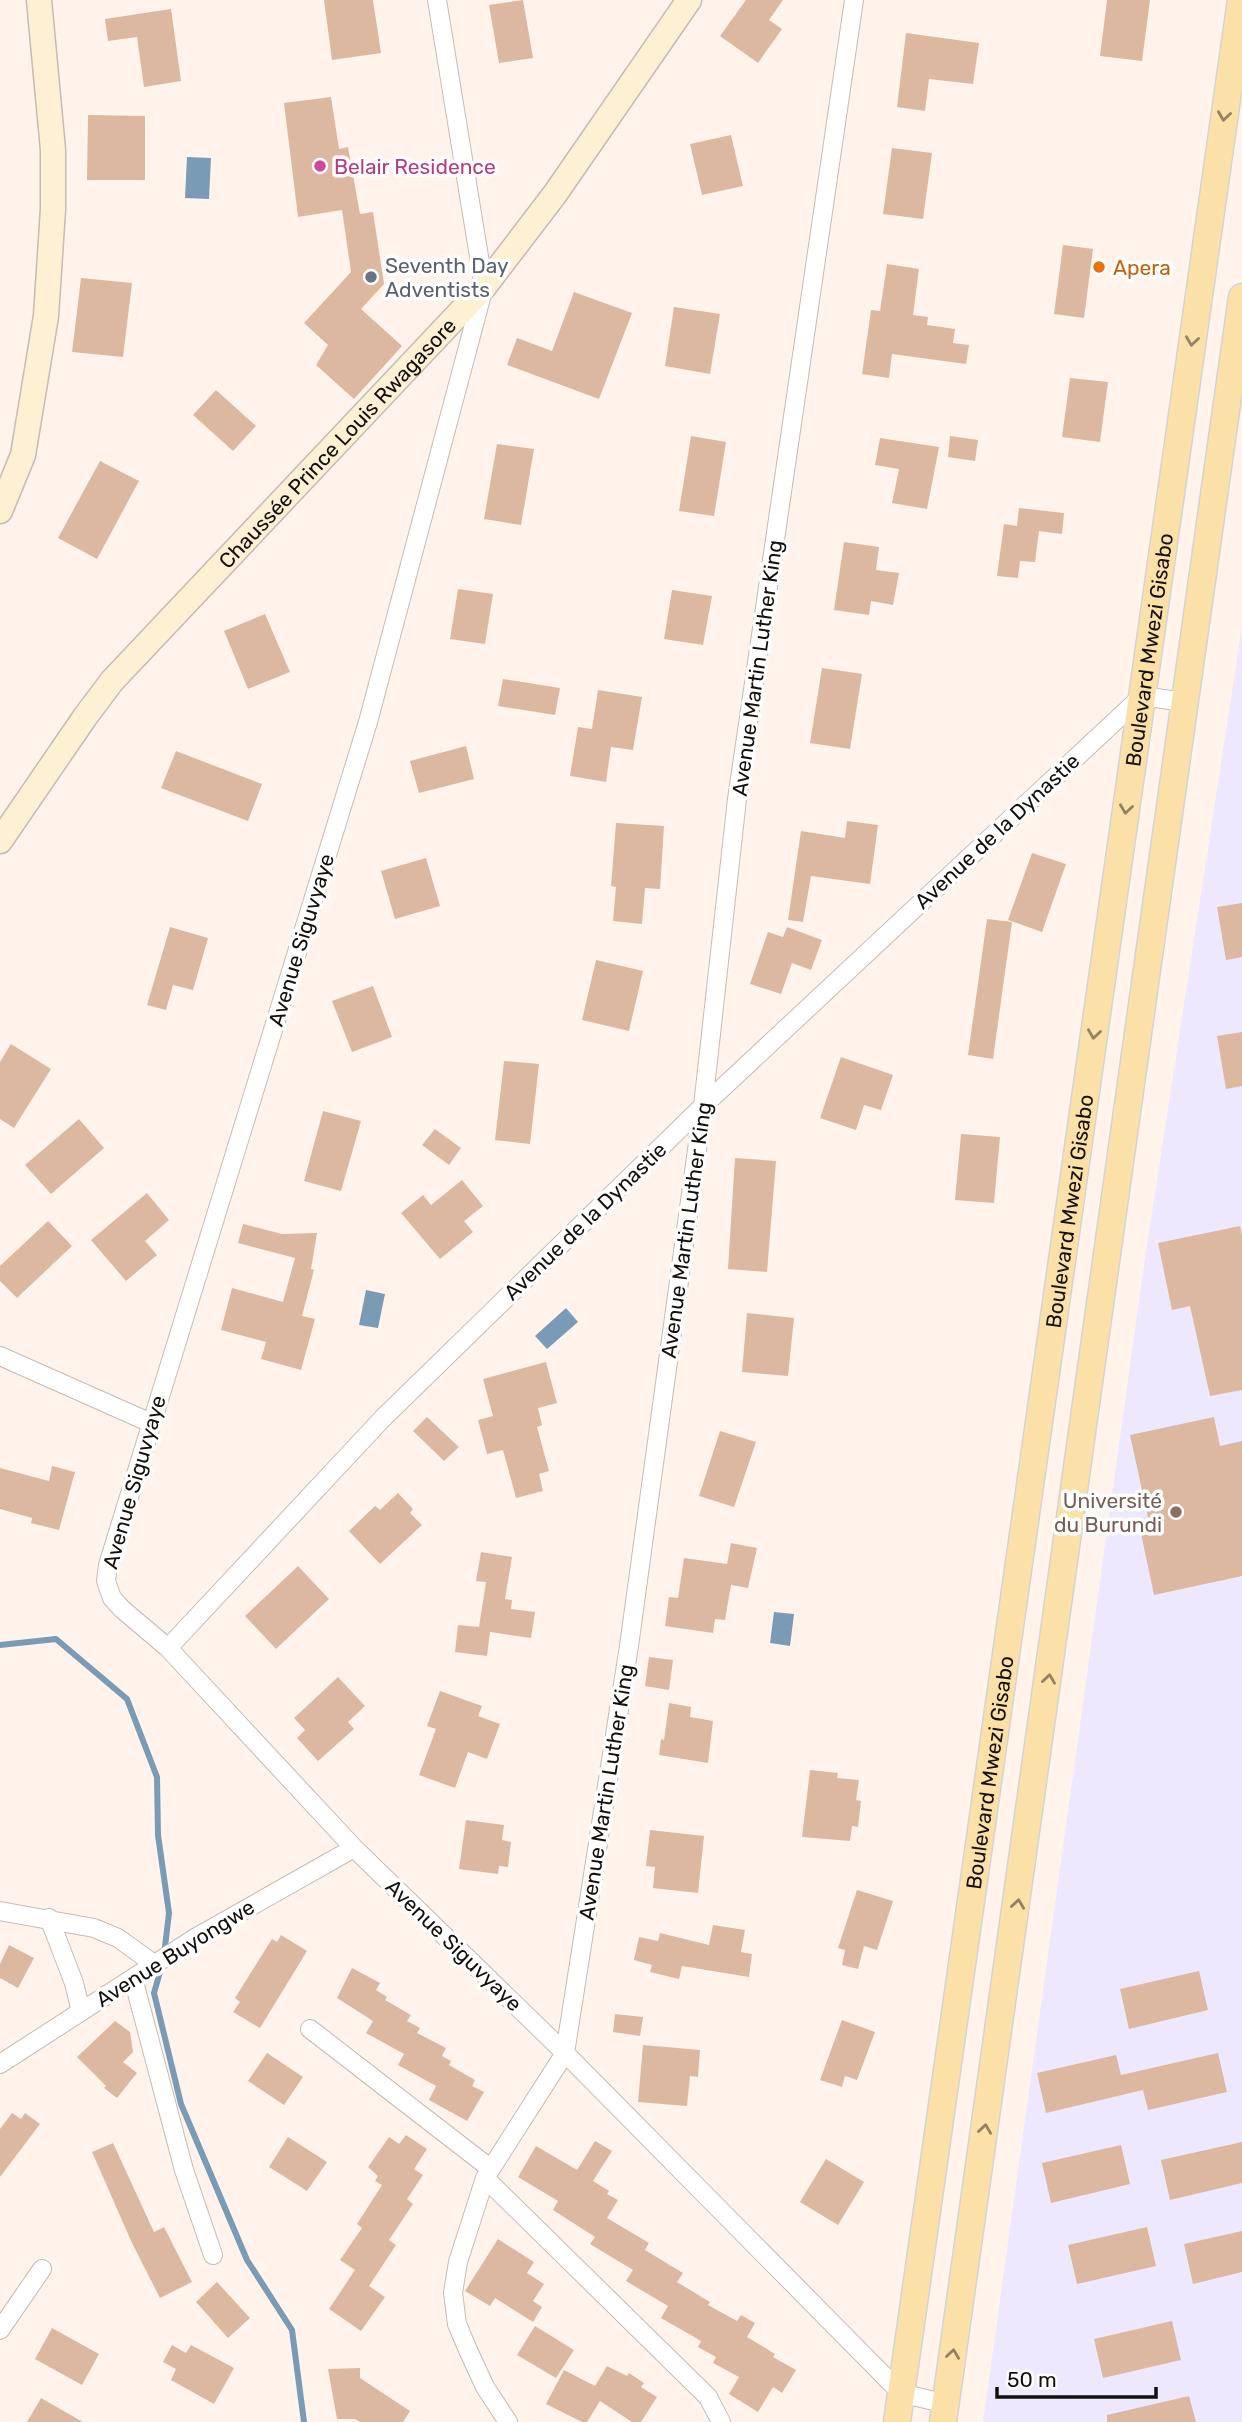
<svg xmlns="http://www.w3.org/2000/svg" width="1242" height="2422" font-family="Rubik,sans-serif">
	<rect width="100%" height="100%" fill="#fff3eb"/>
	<path fill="#ede8fe" d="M1242,627V2422H983L1144,1265Z"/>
	<path fill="#7a9bb5" d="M187,157L211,158L209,199L185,198Z
		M366,1290L385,1294L378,1328L359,1325Z
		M566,1308L578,1322L547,1349L535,1336Z
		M774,1612L794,1614L790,1646L770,1643Z"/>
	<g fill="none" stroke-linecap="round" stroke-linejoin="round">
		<path stroke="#7a9bb5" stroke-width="6" d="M0,1645L56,1639L127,1699L157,1777L158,1835L169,1913L164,1955
			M162,1965L154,1993L181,2104L247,2260L292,2330L304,2422"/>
	</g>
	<path fill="#dcb8a0" d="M324,0H373L381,53L332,60Z
		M523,0L533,58L499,63L489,5Z
		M746,0H783L769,20L782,29L758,63L720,36Z
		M1107,0H1150L1142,61L1100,56Z
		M171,9L181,81L144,87L137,37L108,41L105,19Z
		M906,33L979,43L973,84L929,79L925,111L897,107Z
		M331,97L339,149L348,147L360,214L373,212L384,284L361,309L402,346L354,399L316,365L328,345L304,323L351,272L342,210L298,217L284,103Z
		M88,115L145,116V180H87Z
		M731,135L743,186L702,195L690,144Z
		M892,148L932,153L923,219L883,214Z
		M1063,245L1093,249L1084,318L1054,314Z
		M887,264L919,269L913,315L928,317L927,325L955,329L953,343L969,345L966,364L892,354L889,378L862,374L871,310L880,311Z
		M81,278L132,283L123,357L72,352Z
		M574,292L632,313L599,399L507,365L517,338L552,351Z
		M674,307L720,314L710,374L665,366Z
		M1070,378L1108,382L1100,442L1062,437Z
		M216,390L256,426L233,451L193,415Z
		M691,436L726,442L714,516L679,511Z
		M950,436L978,440L975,461L948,457Z
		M880,438L939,447L927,509L892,503L899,469L875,465Z
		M497,444L534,449L521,525L484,519Z
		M100,461L139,481L97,559L58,538Z
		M1019,508L1064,513L1062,534L1039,531L1035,562L1020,561L1018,578L997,576L1004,524L1017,526Z
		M844,542L879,547L876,570L899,573L893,605L871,601L869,615L834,610Z
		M458,589L493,594L485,644L450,639Z
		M672,590L712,596L703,645L664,639Z
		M265,614L290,672L248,689L224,631Z
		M822,668L862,674L850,749L810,743Z
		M503,679L560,688L555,715L498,706Z
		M598,690L642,697L633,750L611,747L606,782L570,776L578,727L592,729Z
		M466,746L474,779L419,793L410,761Z
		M176,751L262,784L248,821L161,788Z
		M847,821L878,825L870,884L811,876L803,922L788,920L801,831L845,838Z
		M616,823L664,826L660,889L645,888L642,924L613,921L616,887L611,886Z
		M1032,853L1066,864L1042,932L1008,920Z
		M426,858L440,906L395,919L381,871Z
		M1242,903V957L1226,960L1217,907Z
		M987,919L1012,922L993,1059L968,1055Z
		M170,927L208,938L193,990L173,985L166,1010L147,1005Z
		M787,927L822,940L811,970L792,963L781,994L750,984L768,932L783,937Z
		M596,960L643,971L629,1031L582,1020Z
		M373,986L392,1037L352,1052L332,1001Z
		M1242,1032V1086L1226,1089L1217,1036Z
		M11,1044L51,1069L14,1128L0,1119V1062Z
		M841,1057L893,1075L881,1110L864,1105L856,1130L820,1118Z
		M504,1061L539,1064L530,1144L495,1140Z
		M323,1111L361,1121L341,1191L304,1181Z
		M79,1119L104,1148L51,1194L25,1165Z
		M435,1129L461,1148L449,1165L422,1145Z
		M961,1134L1000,1137L994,1203L955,1200Z
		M735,1158L776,1161L767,1272L728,1269Z
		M462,1180L483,1206L464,1221L473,1232L440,1259L401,1213L423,1195L431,1205Z
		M147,1193L169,1220L145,1241L157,1255L126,1281L91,1240Z
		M48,1221L72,1246L17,1298L0,1281V1266Z
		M243,1224L282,1234L317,1233L311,1269L314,1270L302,1316L315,1319L301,1370L261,1359L266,1342L221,1330L232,1288L283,1302L295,1258L238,1243Z
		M1240,1226L1242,1236V1390L1210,1396L1190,1306L1172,1310L1158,1243Z
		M747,1313L794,1318L788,1376L742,1372Z
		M546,1362L557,1403L538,1408L542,1425L537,1427L549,1471L539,1474L543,1491L516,1498L503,1450L487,1454L478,1420L493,1416L483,1379Z
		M427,1417L459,1447L444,1461L413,1431Z
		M1214,1417L1220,1446L1242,1441V1576L1154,1595L1139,1524L1149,1522L1130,1435Z
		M720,1431L756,1442L734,1507L699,1496Z
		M52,1466L75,1472L59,1530L31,1523L32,1518L0,1509V1468L49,1481Z
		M398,1493L413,1509L410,1513L422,1525L380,1564L349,1531L375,1506L380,1510Z
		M731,1543L757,1548L748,1588L731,1585L725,1620L715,1619L713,1633L665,1626L669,1597L678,1598L684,1558L727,1564Z
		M481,1552L512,1557L505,1599L512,1600L511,1609L535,1612L531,1638L490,1632L487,1656L455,1652L458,1625L479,1627L486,1582L476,1581Z
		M298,1566L329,1599L276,1649L245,1616Z
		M649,1657L673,1660L669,1690L645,1686Z
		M338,1677L365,1706L348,1722L354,1729L318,1761L297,1738L305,1730L294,1718Z
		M440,1691L482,1706L478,1716L500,1724L487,1759L468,1752L455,1788L419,1775L436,1729L427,1726Z
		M669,1703L691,1707L690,1717L713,1721L708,1763L659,1755L661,1739L664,1740Z
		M810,1770L838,1773L837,1778L859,1780L856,1800L861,1801L858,1827L852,1826L850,1841L802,1837Z
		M466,1820L504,1825L502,1840L511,1842L508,1867L499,1866L498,1874L459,1869Z
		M650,1830L704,1836L698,1893L653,1888L655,1867L646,1866Z
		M857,1890L893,1901L877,1950L864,1946L858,1969L842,1965L845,1950L838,1948Z
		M713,1925L745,1930L741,1952L752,1954L749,1977L682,1966L679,1979L650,1972L652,1965L634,1960L639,1937L658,1941L660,1933L709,1945Z
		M281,1935L307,1951L260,2028L233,2012L240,2002L235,1998L272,1939L277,1942Z
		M9,1945L34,1958L18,1988L0,1978V1964Z
		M352,1968L380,1983L376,1990L387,1997L385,2000L411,2015L407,2021L420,2028L417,2033L446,2048L442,2056L451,2061L449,2065L475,2080L472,2086L484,2092L467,2121L429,2100L436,2086L398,2065L404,2054L366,2033L373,2021L337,1998Z
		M1199,1971L1208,2010L1129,2029L1120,1989Z
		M615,2014L643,2017L640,2036L613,2032Z
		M842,2020L875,2032L857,2080L845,2076L842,2087L820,2080Z
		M115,2021L130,2032L133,2052L123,2062L137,2073L117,2098L104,2088L106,2086L77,2057Z
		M643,2045L700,2050L698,2077L690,2076L687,2106L638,2102Z
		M267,2053L303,2077L284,2105L248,2081Z
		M1218,2053L1227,2092L1148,2110L1143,2090L1046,2113L1037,2073L1116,2055L1121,2075Z
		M12,2113L21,2119L25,2113L40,2124L0,2177V2129Z
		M406,2135L427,2149L414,2169L423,2175L407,2199L413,2204L389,2240L396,2245L369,2286L385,2297L361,2331L329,2309L355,2270L340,2260L362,2228L357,2224L382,2185L375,2181L378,2176L368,2167L389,2137L399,2144Z
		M288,2137L327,2162L307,2191L269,2167Z
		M595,2141L612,2151L593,2181L609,2191L607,2194L618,2200L607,2218L649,2243L645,2250L683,2273L677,2282L710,2302L708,2305L737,2321L741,2315L755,2323L747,2337L775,2354L773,2357L796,2370L782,2393L773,2387L758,2412L729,2394L739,2377L713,2363L716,2357L698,2347L701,2341L661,2318L668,2306L626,2281L633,2270L590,2244L595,2237L553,2210L558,2201L518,2177L536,2146L577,2170Z
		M1242,2142V2183L1170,2200L1161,2160Z
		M113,2143L154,2232L164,2227L192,2282L160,2298L132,2243L92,2152Z
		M1121,2145L1130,2184L1051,2203L1042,2163Z
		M826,2159L864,2182L838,2225L800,2202Z
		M1147,2227L1156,2266L1077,2284L1068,2245Z
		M1242,2231V2272L1193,2284L1184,2244Z
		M498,2239L534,2262L527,2273L544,2284L533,2301L542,2307L533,2322L495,2298L490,2306L465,2291Z
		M217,2282L250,2318L228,2338L196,2302Z
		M1172,2321L1181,2360L1103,2378L1094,2339Z
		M535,2326L574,2350L556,2378L517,2355Z
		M52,2328L99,2354L82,2385L35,2359Z
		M172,2345L186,2353L191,2345L234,2368L214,2404L171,2380L176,2369L163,2362Z
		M607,2366L627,2376L629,2373L644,2383L641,2387L657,2397L641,2422H632L600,2401L587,2422H582L546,2404L564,2370L595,2386Z
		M360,2368V2378L410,2411L403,2422H360L355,2419H337L328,2369Z
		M1189,2396L1196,2422H1107V2415Z
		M41,2398L83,2422H27Z"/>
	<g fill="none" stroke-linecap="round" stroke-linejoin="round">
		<defs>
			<path id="street" d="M437,0L484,287L368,722L108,1565L106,1581L112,1598L122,1609L168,1648L354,1848L565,2053L901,2393L946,2404
				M0,1356L151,1423
				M168,1648L383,1418L703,1106L1142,696L1184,702
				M0,1911L94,1928L118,1938L154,1964
				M49,1918L74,1983L81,2012
				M133,1978L184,2170L213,2255
				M310,2029L491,2169
				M0,2064L195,1938L354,1848
				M485,2178L708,2397L721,2422
				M0,2330L42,2269
				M508,2422L485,2387L468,2350L457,2324L453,2293L458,2262L485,2178L565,2053L629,1646L703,1106L737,799L854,0"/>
			<g id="secondary">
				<path d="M0,511L23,455L46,316L53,209V150L39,0"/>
				<path id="s1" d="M0,841L85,717L112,681L484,287L555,194L689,0"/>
			</g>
			<g id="primary">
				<path id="s2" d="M897,2422L1241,0"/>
				<path d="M943,2422C1046,1714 1140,1005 1242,297"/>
			</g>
		</defs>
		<use href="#street" stroke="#c6bbb3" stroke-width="20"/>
		<use href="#secondary" stroke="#c6bbb3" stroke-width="27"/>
		<use href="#primary" stroke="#d5d4d3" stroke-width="29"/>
		<use href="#street" stroke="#fff" stroke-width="18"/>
		<use href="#secondary" stroke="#fdf0d3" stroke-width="24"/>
		<use href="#primary" stroke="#fbe0a7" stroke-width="26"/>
	</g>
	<defs><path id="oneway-chevron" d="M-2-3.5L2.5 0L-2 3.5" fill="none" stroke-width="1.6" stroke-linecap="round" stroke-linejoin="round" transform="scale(1.75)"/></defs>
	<g stroke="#938261">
		<use href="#oneway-chevron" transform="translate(1224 116) rotate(98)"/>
		<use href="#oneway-chevron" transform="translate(1192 341) rotate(98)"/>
		<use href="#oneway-chevron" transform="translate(1126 809) rotate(98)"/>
		<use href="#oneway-chevron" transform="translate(1094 1034) rotate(98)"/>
		<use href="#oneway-chevron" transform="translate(1049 1679) rotate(-82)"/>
		<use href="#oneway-chevron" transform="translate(1018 1904) rotate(-82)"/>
		<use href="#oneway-chevron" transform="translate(985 2129) rotate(-82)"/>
		<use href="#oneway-chevron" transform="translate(953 2354) rotate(-82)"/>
	</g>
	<circle fill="#d1479c" stroke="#fff" stroke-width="2.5" cx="320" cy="166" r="7"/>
	<circle fill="#e8710a" stroke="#fff" stroke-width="2.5" cx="1099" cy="267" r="7"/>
	<circle fill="#6b7280" stroke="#fff" stroke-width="2.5" cx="371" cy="277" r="7"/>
	<circle fill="#8d6e63" stroke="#fff" stroke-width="2.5" cx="1176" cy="1512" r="7"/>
	<g text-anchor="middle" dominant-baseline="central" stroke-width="7" stroke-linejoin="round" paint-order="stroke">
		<g font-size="21" fill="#b23c85" stroke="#fff" text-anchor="start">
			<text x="334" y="166">Belair Residence</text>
		</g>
		<g font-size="21" fill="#5b616d" stroke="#fff" text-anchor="start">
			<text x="385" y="265">Seventh Day<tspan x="385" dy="24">Adventists</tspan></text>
		</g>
		<g font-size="21" fill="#c56008" stroke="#fff" text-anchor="start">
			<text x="1113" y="267">Apera</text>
		</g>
		<g font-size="21" fill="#130f0c" stroke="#fff">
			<text stroke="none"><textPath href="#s1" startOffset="523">Chaussée Prince Louis Rwagasore</textPath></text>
			<text stroke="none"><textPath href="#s2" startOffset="1790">Boulevard Mwezi Gisabo</textPath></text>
			<text transform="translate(757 668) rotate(-82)">Avenue Martin Luther King</text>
			<text transform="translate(997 831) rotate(-43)">Avenue de la Dynastie</text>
			<text transform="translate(301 940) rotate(-73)">Avenue Siguvyaye</text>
			<text stroke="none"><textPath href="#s2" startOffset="1223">Boulevard Mwezi Gisabo</textPath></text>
			<text transform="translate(585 1221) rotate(-44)">Avenue de la Dynastie</text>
			<text transform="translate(686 1230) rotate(-82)">Avenue Martin Luther King</text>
			<text transform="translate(134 1482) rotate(-74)">Avenue Siguvyaye</text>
			<text stroke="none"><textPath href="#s2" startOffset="656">Boulevard Mwezi Gisabo</textPath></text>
			<text transform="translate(606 1792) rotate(-81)">Avenue Martin Luther King</text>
			<text transform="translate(454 1945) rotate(44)">Avenue Siguvyaye</text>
			<text transform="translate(175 1953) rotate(-32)">Avenue Buyongwe</text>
		</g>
		<g font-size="21" fill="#785e54" stroke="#fff" text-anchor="end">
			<text x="1162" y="1500">Université<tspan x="1162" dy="24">du Burundi</tspan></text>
		</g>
	</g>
	<path d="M997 2387v10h159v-10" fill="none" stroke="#130f0c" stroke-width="3.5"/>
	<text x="1007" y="2387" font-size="21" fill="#130f0c" stroke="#ffffff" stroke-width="5" paint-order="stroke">50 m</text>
</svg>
